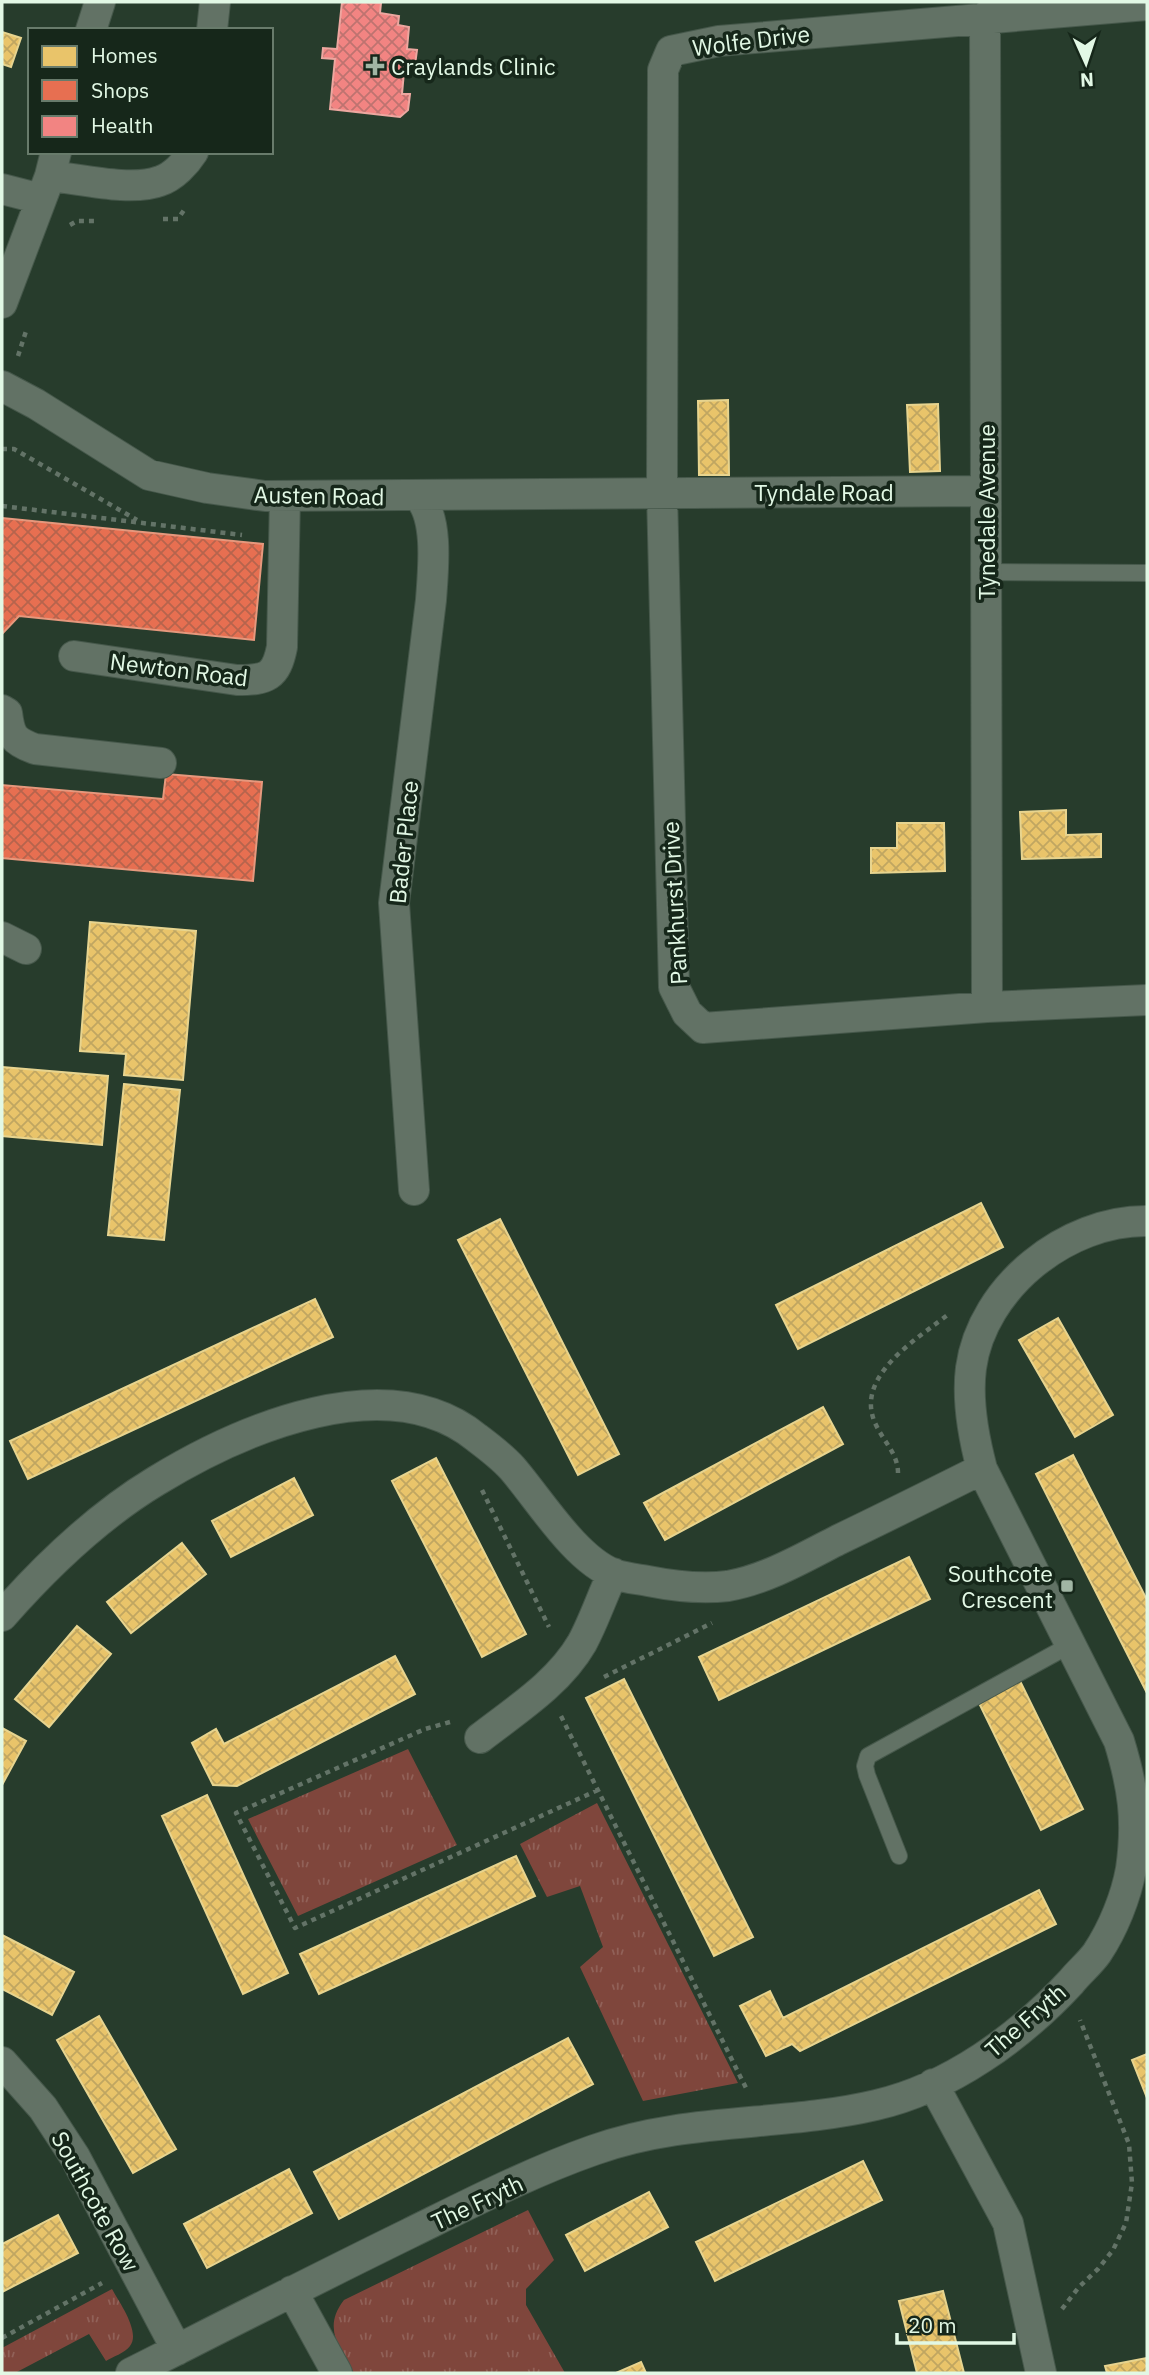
<svg xmlns="http://www.w3.org/2000/svg" width="1149" height="2375" font-family="'IBM Plex Sans',sans-serif">
	<defs>
		<pattern id="grass-tufts" width="24" height="20" patternUnits="userSpaceOnUse" patternTransform="scale(1.75)"><rect width="24" height="20" fill="#7f463c"/><path d="M3 7l-1-3M5 7V3M7 7l1-3M15 17l-1-3M17 17v-4M19 17l1-3" fill="none" stroke="#916158"/></pattern>
		<pattern id="homes-cross-hatch" width="8" height="8" patternUnits="userSpaceOnUse" patternTransform="scale(1.75)"><rect width="8" height="8" fill="#e9c46a"/><path d="M0 0l8 8M0 8l8-8" fill="none" stroke="#c0a661"/></pattern>
		<pattern id="shops-cross-hatch" width="8" height="8" patternUnits="userSpaceOnUse" patternTransform="scale(1.75)"><rect width="8" height="8" fill="#e76f51"/><path d="M0 0l8 8M0 8l8-8" fill="none" stroke="#b6644d"/></pattern>
		<pattern id="health-cross-hatch" width="8" height="8" patternUnits="userSpaceOnUse" patternTransform="scale(1.75)"><rect width="8" height="8" fill="#f28482"/><path d="M0 0l8 8M0 8l8-8" fill="none" stroke="#be7370"/></pattern>
	</defs>
	<rect width="100%" height="100%" fill="#273c2c"/>
	<path fill="url(#grass-tufts)" d="M408,1749L457,1845L298,1916L248,1819Z
		M597,1803L738,2083L643,2101L580,1967L603,1947L580,1886L547,1897L520,1844Z
		M528,2210L554,2260L526,2289V2305L565,2373H354C340,2348 322,2328 344,2300Z
		M112,2289C119,2302 141,2332 130,2346C125,2353 112,2357 106,2361L89,2334L15,2373H2V2348Z"/>
	<path fill="url(#homes-cross-hatch)" stroke="#e7d48f" stroke-width="2" d="M2,32L21,38L11,67L2,64Z
		M728,400L729,475H699L698,401Z
		M938,404L940,471L910,472L907,405Z
		M1066,810V835L1101,834V857L1022,859L1020,812Z
		M897,823H944L945,871L871,873V848H897Z
		M90,922L196,931L183,1080L124,1075L126,1054L80,1051Z
		M2,1067L108,1076L102,1145L2,1136Z
		M124,1084L180,1090L164,1240L108,1235Z
		M981,1203L1003,1247L798,1349L776,1305Z
		M500,1219L619,1454L578,1475L458,1240Z
		M315,1299L333,1337L28,1479L10,1441Z
		M1058,1318L1113,1415L1075,1437L1019,1340Z
		M823,1407L843,1444L665,1540L644,1503Z
		M1073,1455L1147,1600V1693L1036,1474Z
		M436,1458L526,1634L482,1657L392,1481Z
		M294,1478L313,1515L231,1557L212,1521Z
		M182,1543L206,1574L131,1633L107,1602Z
		M909,1557L930,1599L719,1700L699,1657Z
		M77,1626L111,1654L49,1727L15,1699Z
		M395,1656L415,1694L237,1786L213,1785L192,1743L216,1729L224,1744Z
		M624,1679L753,1937L714,1956L586,1698Z
		M1020,1681L1083,1809L1041,1830L978,1701Z
		M2,1728L26,1741L2,1785Z
		M207,1795L288,1973L243,1994L162,1816Z
		M516,1856L535,1896L319,1994L300,1954Z
		M1039,1890L1056,1924L800,2051L792,2044L766,2056L740,2006L770,1991L783,2018Z
		M2,1935L74,1972L52,2015L2,1989Z
		M99,2016L176,2149L133,2173L57,2040Z
		M568,2038L593,2084L339,2219L314,2172Z
		M1147,2054V2098L1132,2060Z
		M863,2161L882,2200L715,2281L696,2242Z
		M289,2169L312,2213L207,2268L184,2224Z
		M649,2192L668,2227L585,2271L566,2235Z
		M58,2215L78,2253L2,2292V2244Z
		M943,2291L964,2373H917L899,2301Z
		M1147,2358V2373H1107L1105,2366Z
		M641,2362L646,2373H616Z"/>
	<path fill="url(#shops-cross-hatch)" stroke="#e6987d" stroke-width="2" d="M2,518L263,544L254,640L19,616L2,634Z
		M166,774L262,782L253,881L2,858V785L163,799Z"/>
	<path fill="url(#health-cross-hatch)" stroke="#eda7a0" stroke-width="2" d="M342,2L381,3L380,13L399,16L398,25L409,27L407,49L417,50L414,73L404,72L402,94H410L408,110L400,117L330,109L335,59L322,58L323,48L337,49Z"/>
	<g fill="none" stroke-linecap="round" stroke-linejoin="round">
		<defs>
			<path id="lane" d="M986,572L1147,573
				M899,1856L867,1775L865,1766L868,1756L1070,1645"/>
			<path id="street" d="M1147,5L719,41L671,51L663,70L662,493L674,987L687,1013L703,1028L987,1007L1147,1000
				M985,17L987,1007
				M91,30L100,2
				M212,30L215,2
				M50,176C81,179 131,192 160,181C173,177 186,163 193,152
				M2,189L41,199
				M2,303L50,176L56,152
				M2,386L36,404L149,475L207,488L265,496L986,491
				M74,656L237,680C267,680 276,677 282,647L285,496
				M2,710L7,713C10,736 13,741 35,749L161,763
				M2,937L26,949
				M414,1190L394,903L431,600C433,571 439,519 419,497
				M2,1616C46,1566 98,1516 156,1481C241,1429 388,1365 477,1438C489,1447 502,1457 512,1468C539,1499 575,1559 614,1574C625,1578 637,1579 648,1581C673,1586 703,1589 728,1586C767,1579 803,1558 838,1540C886,1517 934,1493 982,1469
				M480,1738C516,1710 559,1683 582,1643C594,1621 602,1596 613,1573
				M2,2062L43,2108L75,2157L177,2350
				M933,2084L1008,2223L1041,2373
				M292,2291L337,2373
				M131,2373C224,2326 316,2279 410,2233C469,2204 531,2172 594,2150C685,2117 783,2127 876,2105C950,2088 1020,2037 1071,1982C1079,1972 1090,1963 1097,1953C1113,1929 1126,1897 1131,1869C1138,1820 1133,1787 1119,1741L982,1469C974,1439 967,1399 971,1368C982,1287 1067,1220 1147,1221"/>
		</defs>
		<use href="#lane" stroke="#46584b" stroke-width="18"/>
		<use href="#street" stroke="#46584b" stroke-width="32"/>
		<path stroke="#637367" stroke-width="4.5" stroke-dasharray="5 5" stroke-linecap="butt" d="M163,219H178L184,210
			M70,225L77,221H95
			M18,356L27,328
			M2,449H14L137,520
			M2,506L242,535
			M898,1473C898,1454 884,1442 876,1425C852,1376 919,1338 950,1313
			M482,1490L549,1627
			M604,1677L712,1623
			M561,1716L746,2088
			M450,1722L425,1729L236,1813L295,1928L598,1790
			M1062,2309L1079,2287L1098,2269L1113,2250L1126,2223L1132,2183L1129,2144L1080,2020
			M2,2338L102,2283"/>
		<use href="#lane" stroke="#627265" stroke-width="16"/>
		<use href="#street" stroke="#627265" stroke-width="30"/>
	</g>
	<g fill="#a1b6a4" stroke="#16271a" stroke-width="2.5">
		<path d="M371.5 55.5h7v7h7v7h-7v7h-7v-7h-7v-7h7z"/>
		<rect x="1060" y="1579" width="14" height="14" rx="3.5"/>
	</g>
	<g text-anchor="middle" dominant-baseline="central" stroke-width="7" stroke-linejoin="round" paint-order="stroke">
		<g font-size="23" fill="#e2f8e5" stroke="#16271a">
			<text transform="translate(751 40) rotate(-7)">Wolfe Drive</text>
			<text x="824" y="492">Tyndale Road</text>
			<text transform="translate(319 495) rotate(1)">Austen Road</text>
			<text transform="translate(986 512) rotate(-90)">Tynedale Avenue</text>
			<text transform="translate(179 669) rotate(7)">Newton Road</text>
			<text transform="translate(403 842) rotate(-84)">Bader Place</text>
			<text transform="translate(674 903) rotate(-93)">Pankhurst Drive</text>
			<text transform="translate(1025 2020) rotate(-41)">The Fryth</text>
			<text transform="translate(96 2201) rotate(61)">Southcote Row</text>
			<text transform="translate(477 2202) rotate(-25)">The Fryth</text>
		</g>
		<g font-size="23" fill="#e2f8e5" stroke="#16271a" text-anchor="start">
			<text x="391" y="66">Craylands Clinic</text>
			<text x="1053" y="1573" text-anchor="end">Southcote<tspan x="1053" dy="26">Crescent</tspan></text>
		</g>
	</g>
	<rect width="1149" height="2375" fill="none" stroke="#e2f8e5" stroke-width="7"/>
	<rect x="28" y="28" width="245" height="126" fill="#16271a" stroke="#687b6b" stroke-width="2"/>
	<rect x="42" y="46" width="35" height="21" fill="#e9c46a" stroke="#687b6b" stroke-width="2"/>
	<text x="91" y="63" font-size="21" fill="#e2f8e5">Homes</text>
	<rect x="42" y="80" width="35" height="21" fill="#e76f51" stroke="#687b6b" stroke-width="2"/>
	<text x="91" y="98" font-size="21" fill="#e2f8e5">Shops</text>
	<rect x="42" y="116" width="35" height="21" fill="#f28482" stroke="#687b6b" stroke-width="2"/>
	<text x="91" y="133" font-size="21" fill="#e2f8e5">Health</text>
	<g transform="translate(1086 63) rotate(177)" stroke="#16271a" stroke-width="5" paint-order="stroke">
	<path d="M0-5L12 26L0 18L-12 26Z" fill="#e2f8e5"/>
	<text y="-10" font-size="19" font-weight="bold" text-anchor="middle" fill="#e2f8e5">N</text>
	</g>
	<path d="M897 2333v10h117v-10" fill="none" stroke="#e2f8e5" stroke-width="3.5"/>
	<text x="908" y="2333" font-size="21" fill="#e2f8e5" stroke="#16271a" stroke-width="5" paint-order="stroke">20 m</text>
</svg>
